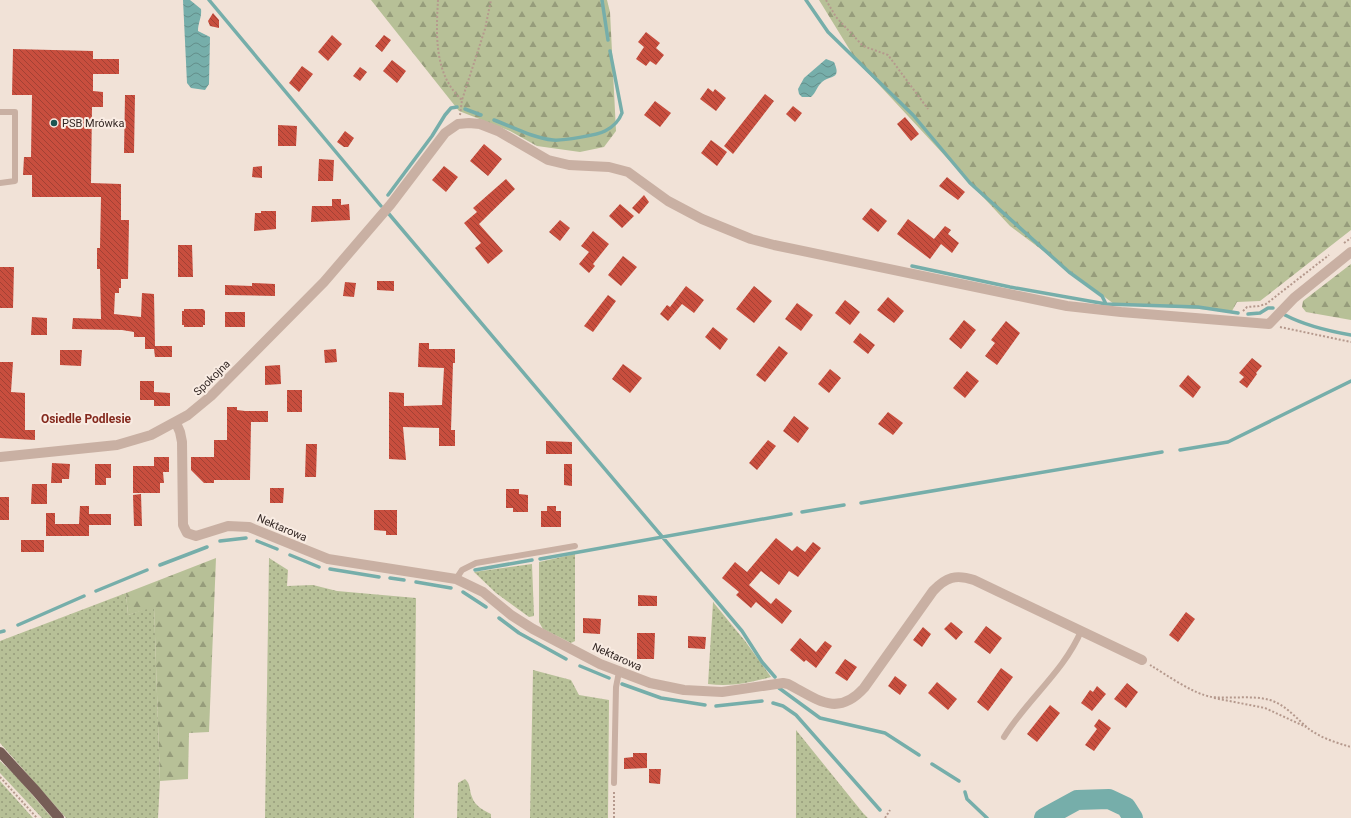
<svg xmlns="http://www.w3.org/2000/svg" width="1351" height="818" font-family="Roboto,sans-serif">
	<defs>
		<pattern id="grass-dots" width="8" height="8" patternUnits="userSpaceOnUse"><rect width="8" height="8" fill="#b7c097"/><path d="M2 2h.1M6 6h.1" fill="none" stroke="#969c7b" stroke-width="1.8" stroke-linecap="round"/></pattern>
		<pattern id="forest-firs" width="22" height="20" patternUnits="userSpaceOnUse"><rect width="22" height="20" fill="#b7c097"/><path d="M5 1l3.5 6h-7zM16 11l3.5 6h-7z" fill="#969c7b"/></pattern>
		<pattern id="water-waves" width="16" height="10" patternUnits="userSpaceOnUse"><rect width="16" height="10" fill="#76aeaa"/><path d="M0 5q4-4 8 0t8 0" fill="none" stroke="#628e8a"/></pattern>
		<pattern id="building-back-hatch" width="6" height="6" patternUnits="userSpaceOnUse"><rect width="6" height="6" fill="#c84e3e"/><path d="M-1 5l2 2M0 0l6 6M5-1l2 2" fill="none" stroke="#a34134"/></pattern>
	</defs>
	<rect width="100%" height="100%" fill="#f1e2d7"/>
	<path fill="url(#grass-dots)" d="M575,554V641L571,643L543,629L539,622V562Z
		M269,558L288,570L287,586L313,585L337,591L416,598L414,818H265Z
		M532,564L534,616L529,617L496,593L474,572Z
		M126,593L128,615L154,606L160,781L158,818H66L0,743V641Z
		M713,602L745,641L771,677C749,683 731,687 708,684Z
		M533,670L571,680L579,695L609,700L608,818H530Z
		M796,730L863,813L868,818H796Z
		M0,761L18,778L52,818H42L0,773Z
		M465,779C471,784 469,790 472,797C475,806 483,810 491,814V818H457L458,783Z
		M0,781L33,818H0Z"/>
	<path fill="url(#forest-firs)" d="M371,0H607L610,12L616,131L604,147L580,152L537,146L510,131L459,111Z
		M819,0H1351V230L1260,301L1237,302L1232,311L1114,304L1010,226L856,60Z
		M1351,264V320L1306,312L1302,307L1303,301Z
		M216,558L209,732L189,733L188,779L160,781L154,607L128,615L126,593Z"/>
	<path fill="url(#water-waves)" d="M183,0H190L201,9C202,17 198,23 198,31L210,37L209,84L205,90L191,88L187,83Z
		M826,59L834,62C842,80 830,75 822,82C817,86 816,93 811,97H802L799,94L798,89L804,78Z"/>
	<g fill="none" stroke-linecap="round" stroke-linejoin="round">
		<path stroke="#76aeaa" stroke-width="3.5" d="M209,0L381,206
			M602,0L608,40
			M806,0L828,32L913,115L970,183L1069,272L1102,296L1106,304
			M465,109L481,115
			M494,120C513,127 533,138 553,140C562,141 598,135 605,131C613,127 619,121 622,113L610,51
			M388,195L432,136L445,115L451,108L457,107
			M389,214L742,631L762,662L775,677
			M912,266L1010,287L1106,304L1198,307L1238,313
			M1248,314L1260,313L1268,308H1273
			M1285,315C1306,326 1328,331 1351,335
			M1180,450L1228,442L1351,381
			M861,503L1162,452
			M802,512L844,505
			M220,541L246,538
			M257,541L277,549
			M290,555L319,567
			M540,559L791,514
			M160,565L207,547
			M330,569L379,577
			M475,570L532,560
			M390,578L404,580
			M416,582L451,588
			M96,591L147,570
			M463,592L486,607
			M499,618L519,633L566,659
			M18,625L84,596
			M0,632L4,631
			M580,666L609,678
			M622,684L661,698L705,705
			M779,688L820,718L885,733L919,755
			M773,703L783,706L796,715L880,810
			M716,706L762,701
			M932,764L959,781
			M965,792L967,799L987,818"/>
		<path stroke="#76aeaa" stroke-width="20" d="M1044,818L1077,800L1109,799L1126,807L1133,818"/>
	</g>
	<path fill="url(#building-back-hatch)" d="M213,13L219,20V28L210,26L208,21Z
		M646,32L660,43L656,48L664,55L656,65L650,61L646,66L636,59L644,47L638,42Z
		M332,35L342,44L328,61L318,52Z
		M384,35L391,40L382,52L375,46Z
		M13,49L93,51V59H119V74H93V91L103,92V107H92L91,183L121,184V220H129L128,279H121V288H119V293H115L114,314L141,317L142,293L154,294L155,346H172V357H155L154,349H145V337H134V332L122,330L72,329L73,318L101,319L100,269H97V248H100L101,197H32V175H23L24,157H31L32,95H12Z
		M392,60L406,71L397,83L383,71Z
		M302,66L313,74L299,92L289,83Z
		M360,67L367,72L360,81L353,76Z
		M708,88L713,92L715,89L726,98L716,111L700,99Z
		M765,94L774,101L733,154L724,146Z
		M125,95H135L134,153H124Z
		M655,101L671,113L660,127L644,115Z
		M793,106L802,113L795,122L786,114Z
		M905,117L919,134L911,141L897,124Z
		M278,125L297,126L296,146H278Z
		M345,131L354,138L348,147H344L337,142Z
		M711,140L727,152L717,166L701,153Z
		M484,144L502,159L488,176L470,161Z
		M319,159L334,160L333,181H318Z
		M262,166V178L252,177L253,167Z
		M444,166L458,177L446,192L432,180Z
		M947,177L965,192L958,200L939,186Z
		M506,179L515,189L479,224L503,251L488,264L475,248L481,243L464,223L477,212L473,208Z
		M644,195L649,202L639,214L632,208Z
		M332,199H341V205L349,204L350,220L311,222L312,206H332Z
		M620,204L634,216L622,228L609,216Z
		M871,208L887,221L878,232L862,219Z
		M261,211H276V229L254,231L255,213H261Z
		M908,219L934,239L945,226L951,230L948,234L959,243L952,253L941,244L930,259L897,234Z
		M560,220L570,228L560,241L549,232Z
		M593,231L609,244L593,264L595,266L589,273L579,264L589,252L581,246Z
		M178,245H192L193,277H178Z
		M623,256L637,267L621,286L608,275Z
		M0,267H14L13,308H0Z
		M377,281H394V291L377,290Z
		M345,282L356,283L354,297L343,296Z
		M252,283L275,284V296L225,295V285L252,286Z
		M686,286L704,300L694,313L682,304L668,321L660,314L667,305L670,307Z
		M754,286L772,301L754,323L736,309Z
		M608,295L616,301L593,332L584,326Z
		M888,297L904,311L894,323L877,310Z
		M845,300L860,312L850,325L835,313Z
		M797,303L813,315L801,331L785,319Z
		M184,309H203L205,311V325H203V327H184V325H182V311H184Z
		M225,312H245V327H225Z
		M32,317L47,318V335H31Z
		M964,320L976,330L961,349L949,339Z
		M1006,321L1020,333L997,365L985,356L995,343L991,340Z
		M713,327L728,339L720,350L705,337Z
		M860,333L875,345L868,354L853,342Z
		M419,343H429V349H455V363H453L451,430H455V446H439V428L403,427L406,460L389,459V392L404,393V406L442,405L444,368L418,367Z
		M779,346L788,353L765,382L756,375Z
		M336,349L337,362L325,363L324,350Z
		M60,350H82L81,366L60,365Z
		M1252,358L1262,366L1256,373L1257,374L1247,388L1239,382L1244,377L1239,373Z
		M0,362H13L11,392L25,393V430H35V440L0,438Z
		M623,364L642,378L630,393L612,379Z
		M280,365L281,384L265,385V366Z
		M830,369L841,378L829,393L818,384Z
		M967,371L979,381L965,398L953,388Z
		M1188,375L1201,387L1193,398L1179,386Z
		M140,381H154V392L170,393V406H154V400H140Z
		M287,390H302V412H287Z
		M227,407H237V410L245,411H268V422H251L250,480H214V483H204L191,470V457H214V440H227Z
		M888,412L903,423L893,435L878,424Z
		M794,416L809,428L798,443L783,431Z
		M768,440L776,446L757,470L749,463Z
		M546,441L572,442V454H546Z
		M306,444H317L316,477H305Z
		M154,457H169V472H163L164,483H160V493H133V466H154Z
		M52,463L70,464L69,479H62V483H51Z
		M95,464H111V478H106V485H95Z
		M564,464H572V486L564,485Z
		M32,484H47V504H31Z
		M270,488H284L283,503H270Z
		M506,489H519V494L528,495V512H513V508H506Z
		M141,494L142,526H134L133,495Z
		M0,497H9V520H0Z
		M80,506H89V514H111V525H89V536H46V513H55V524H79Z
		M547,506H556V511H561V527H541V511H547Z
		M374,510H397V535H386V531L374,530Z
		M776,538L792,551L797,546L805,552L813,542L821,548L798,577L789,571L779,585L761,571L749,585L771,604L776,598L792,611L782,624L756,602L751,608L736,595L739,592L722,578L735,562L747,572Z
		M21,540H44V552H21Z
		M638,595L657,596V606H638Z
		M1186,612L1195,619L1178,642L1169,635Z
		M583,618L601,619L600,634L583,633Z
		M951,622L963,632L956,640L944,629Z
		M986,626L1002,638L990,654L974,642Z
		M923,627L931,634L922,647L913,640Z
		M637,633H655L654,659H637Z
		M688,636L706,637L705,649L688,648Z
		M800,638L816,652L825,641L832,646L816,668L806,660L804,662L790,650Z
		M845,659L857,667L847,681L835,673Z
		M1001,668L1013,677L988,711L977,702Z
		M895,676L907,685L900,695L888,686Z
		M937,682L957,699L948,710L928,693Z
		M1127,683L1138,692L1126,708L1114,699Z
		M1097,686L1106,694L1092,711L1081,703L1090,690L1093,692Z
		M1050,705L1060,713L1037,742L1027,734Z
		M1099,719L1111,728L1094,751L1085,745L1097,729L1094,726Z
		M633,753H647V768L624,769V758L633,757Z
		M649,769H661L660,784L649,783Z"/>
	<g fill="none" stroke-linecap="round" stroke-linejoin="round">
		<path stroke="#b5998d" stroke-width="2" stroke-dasharray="2 2" stroke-linecap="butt" d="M438,0C436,35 434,75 462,100
			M826,0L836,17L863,46L888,55L928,109
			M460,115L462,100L485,29L491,0
			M1344,243L1351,238
			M1243,311L1247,307L1259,306L1266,304L1329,255
			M1280,327L1351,342
			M1150,665C1167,675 1193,694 1212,697C1231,699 1252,695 1270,700C1286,705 1297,719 1309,729C1321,738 1337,743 1351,747
			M1214,698L1265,708L1306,727
			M0,777L37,818
			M614,818V790
			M885,818L890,810"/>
		<path stroke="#c9b0a3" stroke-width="6" d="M0,112H15V181L0,183
			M456,579L462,570L476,563L575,546
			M1004,737C1026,701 1065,670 1081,631
			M614,783L616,687L619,672"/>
		<path stroke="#c9b0a3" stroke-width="10" d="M176,423L180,432L182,442L183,525L187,533L196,536L228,526L249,527L328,559L456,579L483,592L511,615L533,629L600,664L650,683L684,690L722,692L783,683L788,684C817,699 837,718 864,688L933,591C946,577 956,574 974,580L1142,660
			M0,457L117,445L151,435L188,415L211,396L324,282L391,204L445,133L458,124L469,123L480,124L498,131L548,160L569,165L609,167L628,172L668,201L702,219L751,239L774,245L1067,306L1121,312L1269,324L1294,298L1351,252"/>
		<path stroke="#765d56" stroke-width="10" d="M0,752L36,791L59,818"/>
	</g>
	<circle fill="#1b5652" stroke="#f9ece3" stroke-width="1.5" cx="54" cy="123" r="4"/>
	<g text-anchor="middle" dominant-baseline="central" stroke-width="4" stroke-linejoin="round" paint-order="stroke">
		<g font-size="11" fill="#342825" stroke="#f9ece3" text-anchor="start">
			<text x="62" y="123">PSB Mrówka</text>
		</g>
		<g font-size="11" fill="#342825" stroke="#f9ece3">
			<text transform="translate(212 378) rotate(-44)">Spokojna</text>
			<text transform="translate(282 528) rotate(23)">Nektarowa</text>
			<text transform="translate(617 657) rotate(24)">Nektarowa</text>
		</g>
		<g font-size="12" font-weight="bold" fill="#84291d" stroke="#f9ece3">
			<text x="86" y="419">Osiedle Podlesie</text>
		</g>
	</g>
</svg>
